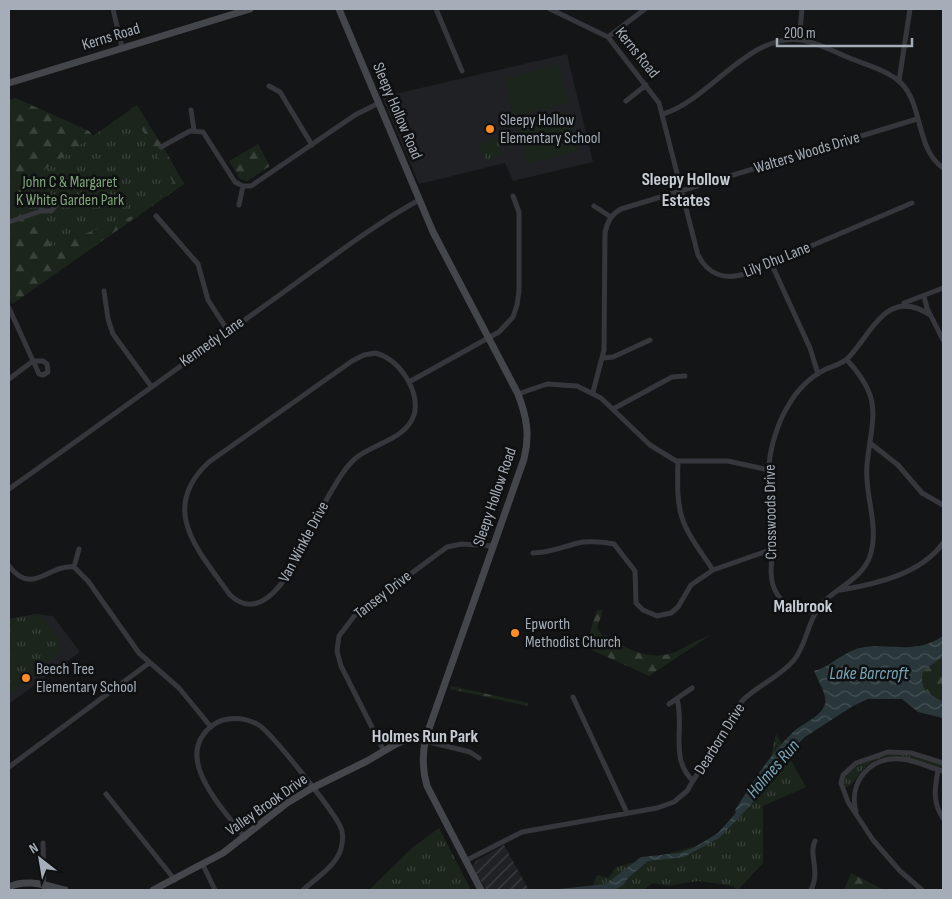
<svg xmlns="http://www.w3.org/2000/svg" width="952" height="899" font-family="'Sofia Sans Condensed',sans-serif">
	<defs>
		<pattern id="industrial-furrows" width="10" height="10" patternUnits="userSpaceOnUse" patternTransform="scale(1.25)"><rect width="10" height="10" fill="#202124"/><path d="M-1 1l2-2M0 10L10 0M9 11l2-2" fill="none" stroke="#3d3f42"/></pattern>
		<pattern id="grass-tufts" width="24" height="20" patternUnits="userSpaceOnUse" patternTransform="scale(1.25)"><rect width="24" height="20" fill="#1c251c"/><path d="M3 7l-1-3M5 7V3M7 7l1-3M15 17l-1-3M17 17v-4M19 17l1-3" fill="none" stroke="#3a423b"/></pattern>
		<pattern id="forest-firs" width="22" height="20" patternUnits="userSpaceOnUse" patternTransform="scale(1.25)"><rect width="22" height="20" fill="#1c251c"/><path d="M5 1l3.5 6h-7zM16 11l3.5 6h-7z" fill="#3a423b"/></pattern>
		<pattern id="water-waves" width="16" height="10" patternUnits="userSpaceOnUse" patternTransform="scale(1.25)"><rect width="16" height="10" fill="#29373b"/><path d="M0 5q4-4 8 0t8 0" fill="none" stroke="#455155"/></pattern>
	</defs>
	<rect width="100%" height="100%" fill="#141516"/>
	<path fill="#202124" d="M567,54L593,162L513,181L505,163L419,184L382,97Z
		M35,614L53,616L80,652L9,704V619Z"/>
	<path fill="url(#industrial-furrows)" d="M504,845L529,890H486L475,871L473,866L476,861Z"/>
	<path fill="url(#grass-tufts)" d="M15,98L89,131L93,136L137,105L184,184L12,304L9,297V104L10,100Z
		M496,137L503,154L486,161L479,144Z
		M39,614L43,616L61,645L60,652L9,696V619Z
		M776,734L806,787L763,806V863L738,890L733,886L698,881L668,886L653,883L643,890H587H591L597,875L608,878L616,867L715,841L769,765Z
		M902,754L943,765V768C916,762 886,746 863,769C856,776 855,785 844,788L842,779C854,760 882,755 902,754Z
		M439,828L471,890H369L412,848Z"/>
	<path fill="url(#forest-firs)" d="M15,98L89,131L93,136L41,172L38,178L20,187L52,246L143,212L12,304L9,297V104L10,100Z
		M137,105L159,141H160L184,184L150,207L173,182L130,109Z
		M258,144L270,166L247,181L240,179L229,161Z
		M597,610H603L597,628L603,636L606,635C626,649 649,662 675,652C688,646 696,640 711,635L649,676L585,647Z
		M943,657V701C927,694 919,689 923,671Z
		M451,686L528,703L527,706L450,689Z
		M851,873L884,890H844Z"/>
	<path fill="#1c251c" d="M559,65L568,103L514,117L505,79Z
		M568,112L578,151L527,164L517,126Z"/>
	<path fill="url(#water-waves)" d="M943,636V657L923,671C919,689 927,694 943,701V718L918,712L902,699H868L853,706L805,737L786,756L750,806L719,838L684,857L648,861L629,877L623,885L614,890H549L606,884L641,857L681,853L695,847L718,833L736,813L735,810C753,782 769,755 793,732C803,723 821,717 825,704C828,697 817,678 814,671L816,670C821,672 847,650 860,648C892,642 912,656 943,636Z"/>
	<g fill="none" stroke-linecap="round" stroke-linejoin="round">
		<path stroke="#35373c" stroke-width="5" d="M113,9L122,48
			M436,9L462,71
			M550,9L608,37L659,103L698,255C708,275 725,280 745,274L912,203
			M608,37L645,9
			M799,40L802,9
			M899,81L910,9
			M269,86L280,92L312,145
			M626,101L646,85
			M191,110L194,130
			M663,114C710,100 748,33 801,40C817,42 832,51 847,57C863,64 889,70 902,84C923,106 916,149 943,168
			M161,147L190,131L203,132L235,182L243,186H251L355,115L379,103
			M239,205L243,186
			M594,206L611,217
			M156,216L198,264L208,300L228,331
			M9,222L41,211H51L58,203L55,200C46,198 43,204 41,211
			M771,263L810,348L818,374
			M104,291L108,319L113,334L151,386
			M924,296L927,308L943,340
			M904,303L943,288
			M9,308L39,374L43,375L48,372L47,364L43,361H33
			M375,353C399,358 421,392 414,415C406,439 375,443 357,457C345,467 336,483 328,497C313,522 275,637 230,595C200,552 157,510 209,462L352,361L364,355Z
			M603,358L613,357L650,340
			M9,379L33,361
			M409,382L499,332L513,317L517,305L519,291V212L513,196
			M593,392L604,350L605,233C607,222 611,214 621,209L917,119
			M518,394L547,384L577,386L601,398L650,445L676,461H728L769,470
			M613,409L672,377L685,376
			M870,443L898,465L922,493L943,505
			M678,461C676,520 681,523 713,570
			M9,489C100,425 190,359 281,294C326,262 370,227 419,200
			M533,553C552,553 566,545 583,542C594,541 604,542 614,544L635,571L636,603L643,610L657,616L671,613L678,607L691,585L713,570L773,549
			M9,566C33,597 48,564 74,567
			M74,567L88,581L139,653L179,688L211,727
			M74,567L79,549
			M841,590C876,584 921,574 943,543
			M815,613C801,608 783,607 776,592C767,576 773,556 774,539C776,514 767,488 769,464C771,445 778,422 788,406C797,390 810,377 826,369C833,366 843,364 849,357C873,331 888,287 930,315
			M573,697L627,813
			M677,699C685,727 669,758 693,781
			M669,704L692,688
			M425,741L470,752L479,758
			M384,751L341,666L337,651L339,636L355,615L447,547L462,544L493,546
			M9,767L149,663
			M938,770C935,788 932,802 943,818
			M106,794L175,880
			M856,812C848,782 870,756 901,759C916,760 929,768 943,771
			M245,838C224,809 170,757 213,725C225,716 244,717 257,724C270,730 333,811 340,826C344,833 343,841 341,849C336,866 315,879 303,890
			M43,843L44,890
			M465,861L522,832L657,808L674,802L687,791C698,772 710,754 721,736C728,724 734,710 743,700C758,685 780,677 794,660C807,644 807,622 820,606C833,589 862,580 870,556C880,526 864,495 867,465C872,416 884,400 847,360
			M203,865L215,890
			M811,890C821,870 808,855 815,841
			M922,890L900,871L873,840L848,802L841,783L843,775L856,763L888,752L911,753L943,763"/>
		<path stroke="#43474c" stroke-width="7" d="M339,9L433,232L518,394C527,418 530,435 524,459L426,737C422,754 422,769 427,786L481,890
			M9,83L250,9
			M9,887C27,878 47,886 65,890
			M153,890L223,853L287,803L312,788L367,761L396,744L413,737H426"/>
	</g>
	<g fill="#ff8c24" stroke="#0f1011" stroke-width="2">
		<circle cx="490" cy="129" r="5"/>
		<circle cx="515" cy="633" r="5"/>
		<circle cx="26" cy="678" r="5"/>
	</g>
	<g text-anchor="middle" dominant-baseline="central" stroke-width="5" stroke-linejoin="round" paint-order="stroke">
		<g font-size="16" fill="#a5aeb8" stroke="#0f1011">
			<text transform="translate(111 37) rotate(-17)">Kerns Road</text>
			<text transform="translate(637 53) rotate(51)">Kerns Road</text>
			<text transform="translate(397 111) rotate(67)">Sleepy Hollow Road</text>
			<text transform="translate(807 153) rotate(-17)">Walters Woods Drive</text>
			<text transform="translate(777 260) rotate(-22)">Lily Dhu Lane</text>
			<text transform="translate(212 342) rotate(-35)">Kennedy Lane</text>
			<text transform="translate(495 497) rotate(-71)">Sleepy Hollow Road</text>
			<text transform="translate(771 512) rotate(-91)">Crosswoods Drive</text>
			<text transform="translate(304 542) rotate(-62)">Van Winkle Drive</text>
			<text transform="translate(383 595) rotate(-38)">Tansey Drive</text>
			<text transform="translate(720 739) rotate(-58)">Dearborn Drive</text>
			<text transform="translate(267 805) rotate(-35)">Valley Brook Drive</text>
		</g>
		<g font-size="16" fill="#a5aeb8" stroke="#0f1011" text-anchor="start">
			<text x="500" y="120">Sleepy Hollow<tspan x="500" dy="18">Elementary School</tspan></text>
			<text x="525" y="624">Epworth<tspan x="525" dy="18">Methodist Church</tspan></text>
			<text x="36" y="669">Beech Tree<tspan x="36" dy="18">Elementary School</tspan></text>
		</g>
		<g font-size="16" fill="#7fa57a" stroke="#0f1011">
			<text x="70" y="182">John C &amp; Margaret<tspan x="70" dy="18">K White Garden Park</tspan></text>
		</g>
		<g font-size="18" font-weight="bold" fill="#c6ccd4" stroke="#0f1011">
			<text x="686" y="179">Sleepy Hollow<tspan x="686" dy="21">Estates</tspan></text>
			<text x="803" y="606">Malbrook</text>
			<text x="425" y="736">Holmes Run Park</text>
		</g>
		<g font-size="18" font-style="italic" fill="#79a5b6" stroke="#0f1011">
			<text x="869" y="673">Lake Barcroft</text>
			<text transform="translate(773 769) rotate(-49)">Holmes Run</text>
		</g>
	</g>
	<rect width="952" height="899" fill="none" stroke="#a5aeb8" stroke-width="20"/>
	<g transform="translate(40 859) rotate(329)" stroke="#0f1011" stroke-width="4" paint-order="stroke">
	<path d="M0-4L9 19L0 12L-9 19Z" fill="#a5aeb8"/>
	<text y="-8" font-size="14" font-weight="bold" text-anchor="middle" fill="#a5aeb8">N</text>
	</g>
	<path d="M777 38v8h135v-8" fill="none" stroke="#a5aeb8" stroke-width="2.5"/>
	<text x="784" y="38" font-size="15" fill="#a5aeb8" stroke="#0f1011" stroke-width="4" paint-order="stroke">200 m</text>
</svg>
